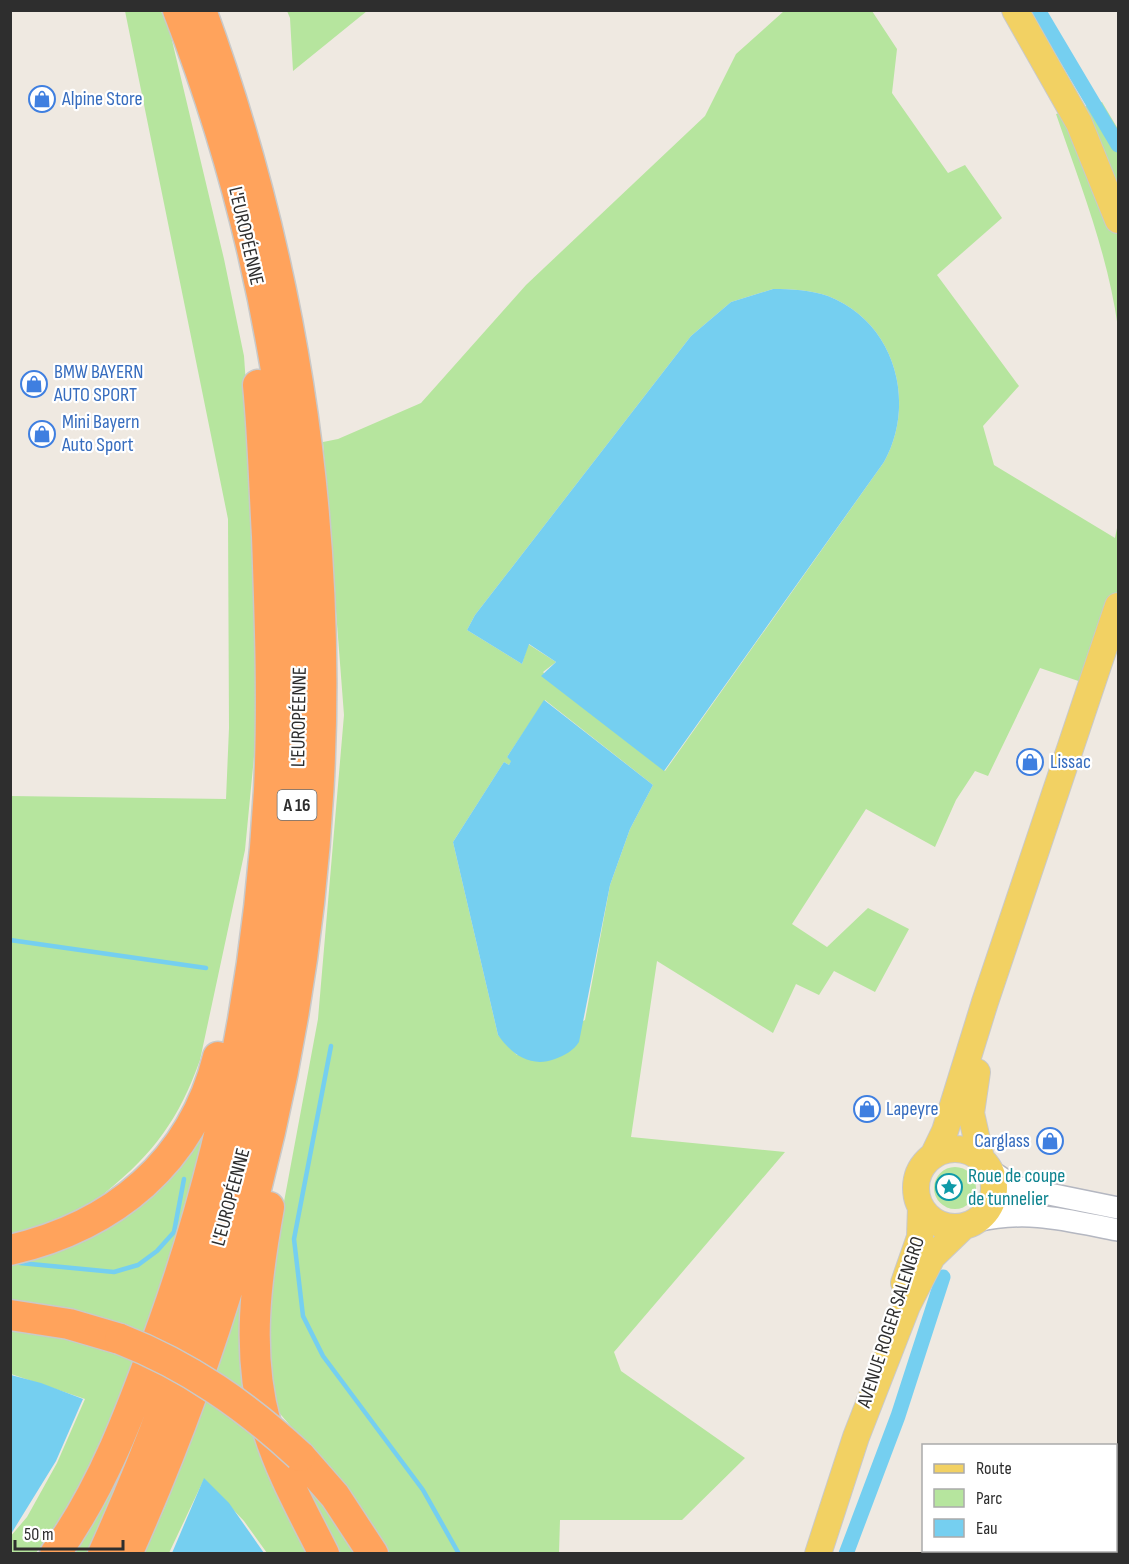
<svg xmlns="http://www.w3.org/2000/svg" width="1129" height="1564" font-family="'Sofia Sans Condensed',sans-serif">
	<rect width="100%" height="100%" fill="#efe9e1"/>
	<path fill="#b6e59e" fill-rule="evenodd" d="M125,11H161L170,32L224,259L244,356L261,601L256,736L245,850L200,1060C179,1119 154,1153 106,1192C97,1200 87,1210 77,1216C62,1224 28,1231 11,1234L10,796L226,799L229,728L228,519Z
		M287,11H367L293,71L290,18Z
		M784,11H872L897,49L892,93L948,173L965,165L1002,218L937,275L1019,386L983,426L994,465L1115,538L1118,523V650L1102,689L1040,668L988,776L975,771L956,800L935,847L866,809L792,924L827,947L868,908L909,929L875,992L834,971L819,995L796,984L773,1033L657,961L631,1137L785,1152L614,1352L621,1371L745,1458L682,1520H560L559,1553H388L352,1497L275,1408L262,1339L273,1284L275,1250L318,1019L344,715L323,442L338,439L421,403L526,285L705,116L736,54ZM773,289C792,289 811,290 828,296C895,322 917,402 884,462L665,771L558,688L543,672L556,662L528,644L522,664L467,630L475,615L691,336L731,302ZM545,700L653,785L630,829L610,885L585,1020L517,1055L498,1035L453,842L504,762L509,765L512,760L507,757Z
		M1102,102L1118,129V328C1108,254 1080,184 1056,114Z
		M198,1131L210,1137L149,1339L11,1302L10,1258L33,1254Z
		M934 1188a21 21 0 1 1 42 0a21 21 0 1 1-42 0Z
		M238,1304L246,1308L249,1397L239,1386L218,1372V1361Z
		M11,1326L87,1339L138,1358L84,1484L36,1553H11L10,1537L27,1517L57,1463L85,1399L11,1374Z
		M152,1382L100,1528L88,1553L65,1554Z
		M207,1395L260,1432L313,1553H267L244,1521L204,1479L169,1553L143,1554L165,1507Z
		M297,1479L322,1490L365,1553H335Z"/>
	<path fill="#75cff0" d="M773,289C792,289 811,290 828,296C895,322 917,402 884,462L664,771L541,676L556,662L529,644L522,664L467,630L475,615L691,336L731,302Z
		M544,700L653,785L630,829L610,885L579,1042C573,1051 565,1055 555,1059C531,1068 512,1055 498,1035L453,842L502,765L504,762L509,765L511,761L507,757Z
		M11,1375L41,1383L83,1399L56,1461L11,1534Z
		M204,1478L229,1503L264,1553H172Z"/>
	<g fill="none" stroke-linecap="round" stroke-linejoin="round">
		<path stroke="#75cff0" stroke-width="4.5" d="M10,940L206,968
			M331,1046L294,1239L303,1316L323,1356L423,1490L459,1554
			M20,1263L114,1272L138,1265L157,1251L174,1232L184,1179"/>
		<path stroke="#75cff0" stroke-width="15" d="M1038,10L1118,145
			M846,1554L898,1416L943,1277"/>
		<defs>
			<path id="minor" d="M991,1171L1015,1187L1118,1208
				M976,1221C1028,1209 1066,1220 1118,1230"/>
			<path id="major" d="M1015,10L1079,123L1118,220
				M977,1072L971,1113L981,1158
				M916 1188a39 39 0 1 1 78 0a39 39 0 1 1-78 0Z
				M933,1156L945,1131L985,1002L1118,606
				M904,1283L920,1237L921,1207
				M818,1554L856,1437L907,1306L932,1257L964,1226"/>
			<path id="highway" d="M269,1207C256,1279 246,1352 266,1424C279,1470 303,1512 324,1554
				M10,1250C114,1226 192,1162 218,1057
				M10,1315L69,1324L120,1339
				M300,1456L335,1496L373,1554
				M55,1554C105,1485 134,1403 163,1324C224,1153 259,972 269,790C273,705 270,621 267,536C264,485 263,435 258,385
				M103,1554C324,1067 374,515 178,10
				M127,1554C351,1055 389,527 201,10"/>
		</defs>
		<use href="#minor" stroke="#b4b7c1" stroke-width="24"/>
		<use href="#major" stroke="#c9c9c9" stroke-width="28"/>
		<use href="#highway" stroke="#c9c9c9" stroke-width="33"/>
		<use href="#minor" stroke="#fff" stroke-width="21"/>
		<use href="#major" stroke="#f2d163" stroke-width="26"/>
		<use href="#highway" stroke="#ffa35c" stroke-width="30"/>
		<defs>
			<path id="highway-bridge" d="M120,1339C189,1366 246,1406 300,1456"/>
		</defs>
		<use href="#highway-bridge" stroke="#c9c9c9" stroke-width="33" stroke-linecap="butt"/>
		<use href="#highway-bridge" stroke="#ffa35c" stroke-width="30"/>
	</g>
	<defs>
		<symbol id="shop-ring" viewBox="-11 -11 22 22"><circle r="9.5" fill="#fff" stroke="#3f7fe0" stroke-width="1.5"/><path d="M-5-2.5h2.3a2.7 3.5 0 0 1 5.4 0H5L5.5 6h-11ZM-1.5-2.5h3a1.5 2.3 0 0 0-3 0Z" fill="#3f7fe0"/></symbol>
		<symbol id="sight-ring" viewBox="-11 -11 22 22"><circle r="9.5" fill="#fff" stroke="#0f9aa8" stroke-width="1.5"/><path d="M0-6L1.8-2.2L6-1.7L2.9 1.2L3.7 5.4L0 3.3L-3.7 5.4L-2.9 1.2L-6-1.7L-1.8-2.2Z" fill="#0f9aa8"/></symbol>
	</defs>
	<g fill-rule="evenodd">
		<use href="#shop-ring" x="27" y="84" width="30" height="30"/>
		<use href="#shop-ring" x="19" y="369" width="30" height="30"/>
		<use href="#shop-ring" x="27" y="419" width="30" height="30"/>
		<use href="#shop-ring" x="1015" y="747" width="30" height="30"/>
		<use href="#shop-ring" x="852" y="1094" width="30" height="30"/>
		<use href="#shop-ring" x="1035" y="1126" width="30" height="30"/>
		<use href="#sight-ring" x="934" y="1172" width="30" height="30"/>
	</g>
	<g text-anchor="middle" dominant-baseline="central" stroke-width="4.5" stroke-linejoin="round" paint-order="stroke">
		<rect fill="#fff" stroke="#6d6d6d" stroke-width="1.5" x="277.5" y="790" width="39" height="30" rx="4.5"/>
		<g font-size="18" font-weight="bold" fill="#2e2e2e">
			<text x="297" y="805">A 16</text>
		</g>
		<g font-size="20" fill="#366cbe" stroke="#fff" text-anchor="start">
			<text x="62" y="99">Alpine Store</text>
			<text x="54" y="372">BMW BAYERN<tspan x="54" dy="23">AUTO SPORT</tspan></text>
			<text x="62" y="422">Mini Bayern<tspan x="62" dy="23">Auto Sport</tspan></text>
			<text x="1050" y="762">Lissac</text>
			<text x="886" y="1109">Lapeyre</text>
			<text x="1030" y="1141" text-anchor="end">Carglass</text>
		</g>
		<g font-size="20" fill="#2e2e2e" stroke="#fff">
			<text transform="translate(246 236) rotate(77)">L'EUROPÉENNE</text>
			<text transform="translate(299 717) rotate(-89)">L'EUROPÉENNE</text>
			<text transform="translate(231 1197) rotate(-75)">L'EUROPÉENNE</text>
			<text transform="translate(891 1322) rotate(-72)">AVENUE ROGER SALENGRO</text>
		</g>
		<g font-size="20" fill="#0d838f" stroke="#fff" text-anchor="start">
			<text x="968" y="1176">Roue de coupe<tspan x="968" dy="23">de tunnelier</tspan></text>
		</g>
	</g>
	<rect width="1129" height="1564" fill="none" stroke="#2e2e2e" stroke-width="24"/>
	<rect x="922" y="1444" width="195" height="108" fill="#ffffff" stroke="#ababab" stroke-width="1.5"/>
	<rect x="934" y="1464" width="30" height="9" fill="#f2d163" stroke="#ababab" stroke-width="1.5"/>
	<text x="976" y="1474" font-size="18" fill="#2e2e2e">Route</text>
	<rect x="934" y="1489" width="30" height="18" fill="#b6e59e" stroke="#ababab" stroke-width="1.5"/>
	<text x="976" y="1504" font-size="18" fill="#2e2e2e">Parc</text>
	<rect x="934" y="1519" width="30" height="18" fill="#75cff0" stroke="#ababab" stroke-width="1.5"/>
	<text x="976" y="1534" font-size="18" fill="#2e2e2e">Eau</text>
	<path d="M15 1540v9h108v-9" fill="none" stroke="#2e2e2e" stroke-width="3"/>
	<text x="24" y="1540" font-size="18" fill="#2e2e2e" stroke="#ffffff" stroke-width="4.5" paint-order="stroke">50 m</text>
</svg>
